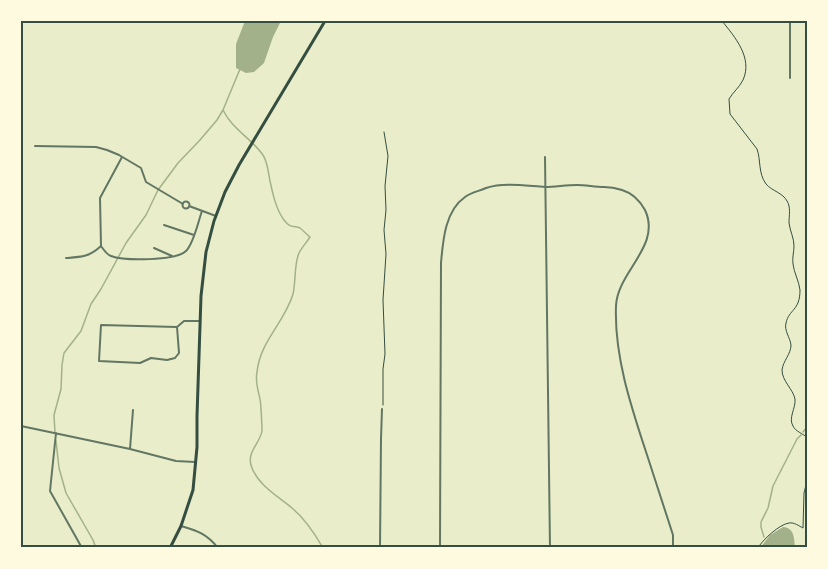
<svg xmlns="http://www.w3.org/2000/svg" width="828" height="569" font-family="'Golos Text',sans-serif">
	<rect width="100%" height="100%" fill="#e9edc9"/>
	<path fill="#a3b18a" d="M245,21H281L273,37L264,63L254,72L246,73L236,68V44Z
		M783,527C795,528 794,539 795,548H760L770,535Z"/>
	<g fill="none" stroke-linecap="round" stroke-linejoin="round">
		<path stroke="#a3b18a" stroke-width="1.5" d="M223,110C232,129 251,138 263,155C268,163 268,172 270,181C273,195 276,209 284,220C291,229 292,225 300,228C303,230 307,235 310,237C307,242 302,247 299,253C294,264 296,281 293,294C285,322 260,341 257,372C255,382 258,390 260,399C261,403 262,427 262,431C260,443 247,452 251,465C256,484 279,497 292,508C305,519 315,534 323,548
			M803,432L807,427
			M55,433L54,415L61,389L62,365L64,353L81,331L91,304L101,289L126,243L146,215L158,190L178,163L200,140L217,120L223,110L240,69
			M56,441L59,468L66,493L93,540L96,548
			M764,537L761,527V522L768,508L773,486L797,439L801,435"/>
		<path stroke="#344e41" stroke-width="1" d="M722,21C735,37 753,58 743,80C739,88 733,92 729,99L730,114L757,149C761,160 758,173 766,184C772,191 783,193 787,201C791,207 789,216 789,223C790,231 794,238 794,246C794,252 792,258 793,264C794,273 799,281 800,290C800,311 789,309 786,323C784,331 790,337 791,345C791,354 783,361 782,370C782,381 793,389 795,399C796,408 788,418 793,426C795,431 803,434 807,437
			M383,405V369L385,354L383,300L386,254L384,230L386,210L385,186L388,156L384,132
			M758,548C762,540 780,524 789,523C794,522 799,526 803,528L804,493L807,481"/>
		<path stroke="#617663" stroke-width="2" d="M790,78V21
			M35,146L96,147L107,150L119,155L141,168L146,182L183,204
			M545,157L550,548
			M182.5 205a3.5 3.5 0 1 1 7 0a3.5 3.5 0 1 1-7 0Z
			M189,206L216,216
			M164,225L194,235
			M101,246C104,250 106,254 111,256C124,261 176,261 186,251C194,243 198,222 202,211
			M154,248L172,256
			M66,258C82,257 89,257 101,246L100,198L122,157
			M177,327L179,353L175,358L167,360L151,358L140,363L99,361L101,325L177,327L184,321H200
			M21,426L130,449L176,461L195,462
			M56,433L50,491L82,548
			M130,449L133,410
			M181,526C198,531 207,534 218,548
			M380,548L381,439L382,409
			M440,548L441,263C443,240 445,211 465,197C471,192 480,191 486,188C504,182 527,186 545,187C555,187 566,185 577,185C586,185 595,187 604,187C610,187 616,188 622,190C632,193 640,201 645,210C662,246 617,272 616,306C614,359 633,412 649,461C657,485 665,510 673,535V548"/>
		<path stroke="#344e41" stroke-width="3" d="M170,548L181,526L193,490L197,447V416L201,296L206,252L214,221L225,192L239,165L325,21"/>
	</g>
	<rect width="828" height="569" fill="none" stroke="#fefae0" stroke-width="45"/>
	<rect x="22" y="22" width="784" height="524" fill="none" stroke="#344e41" stroke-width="2"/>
</svg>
